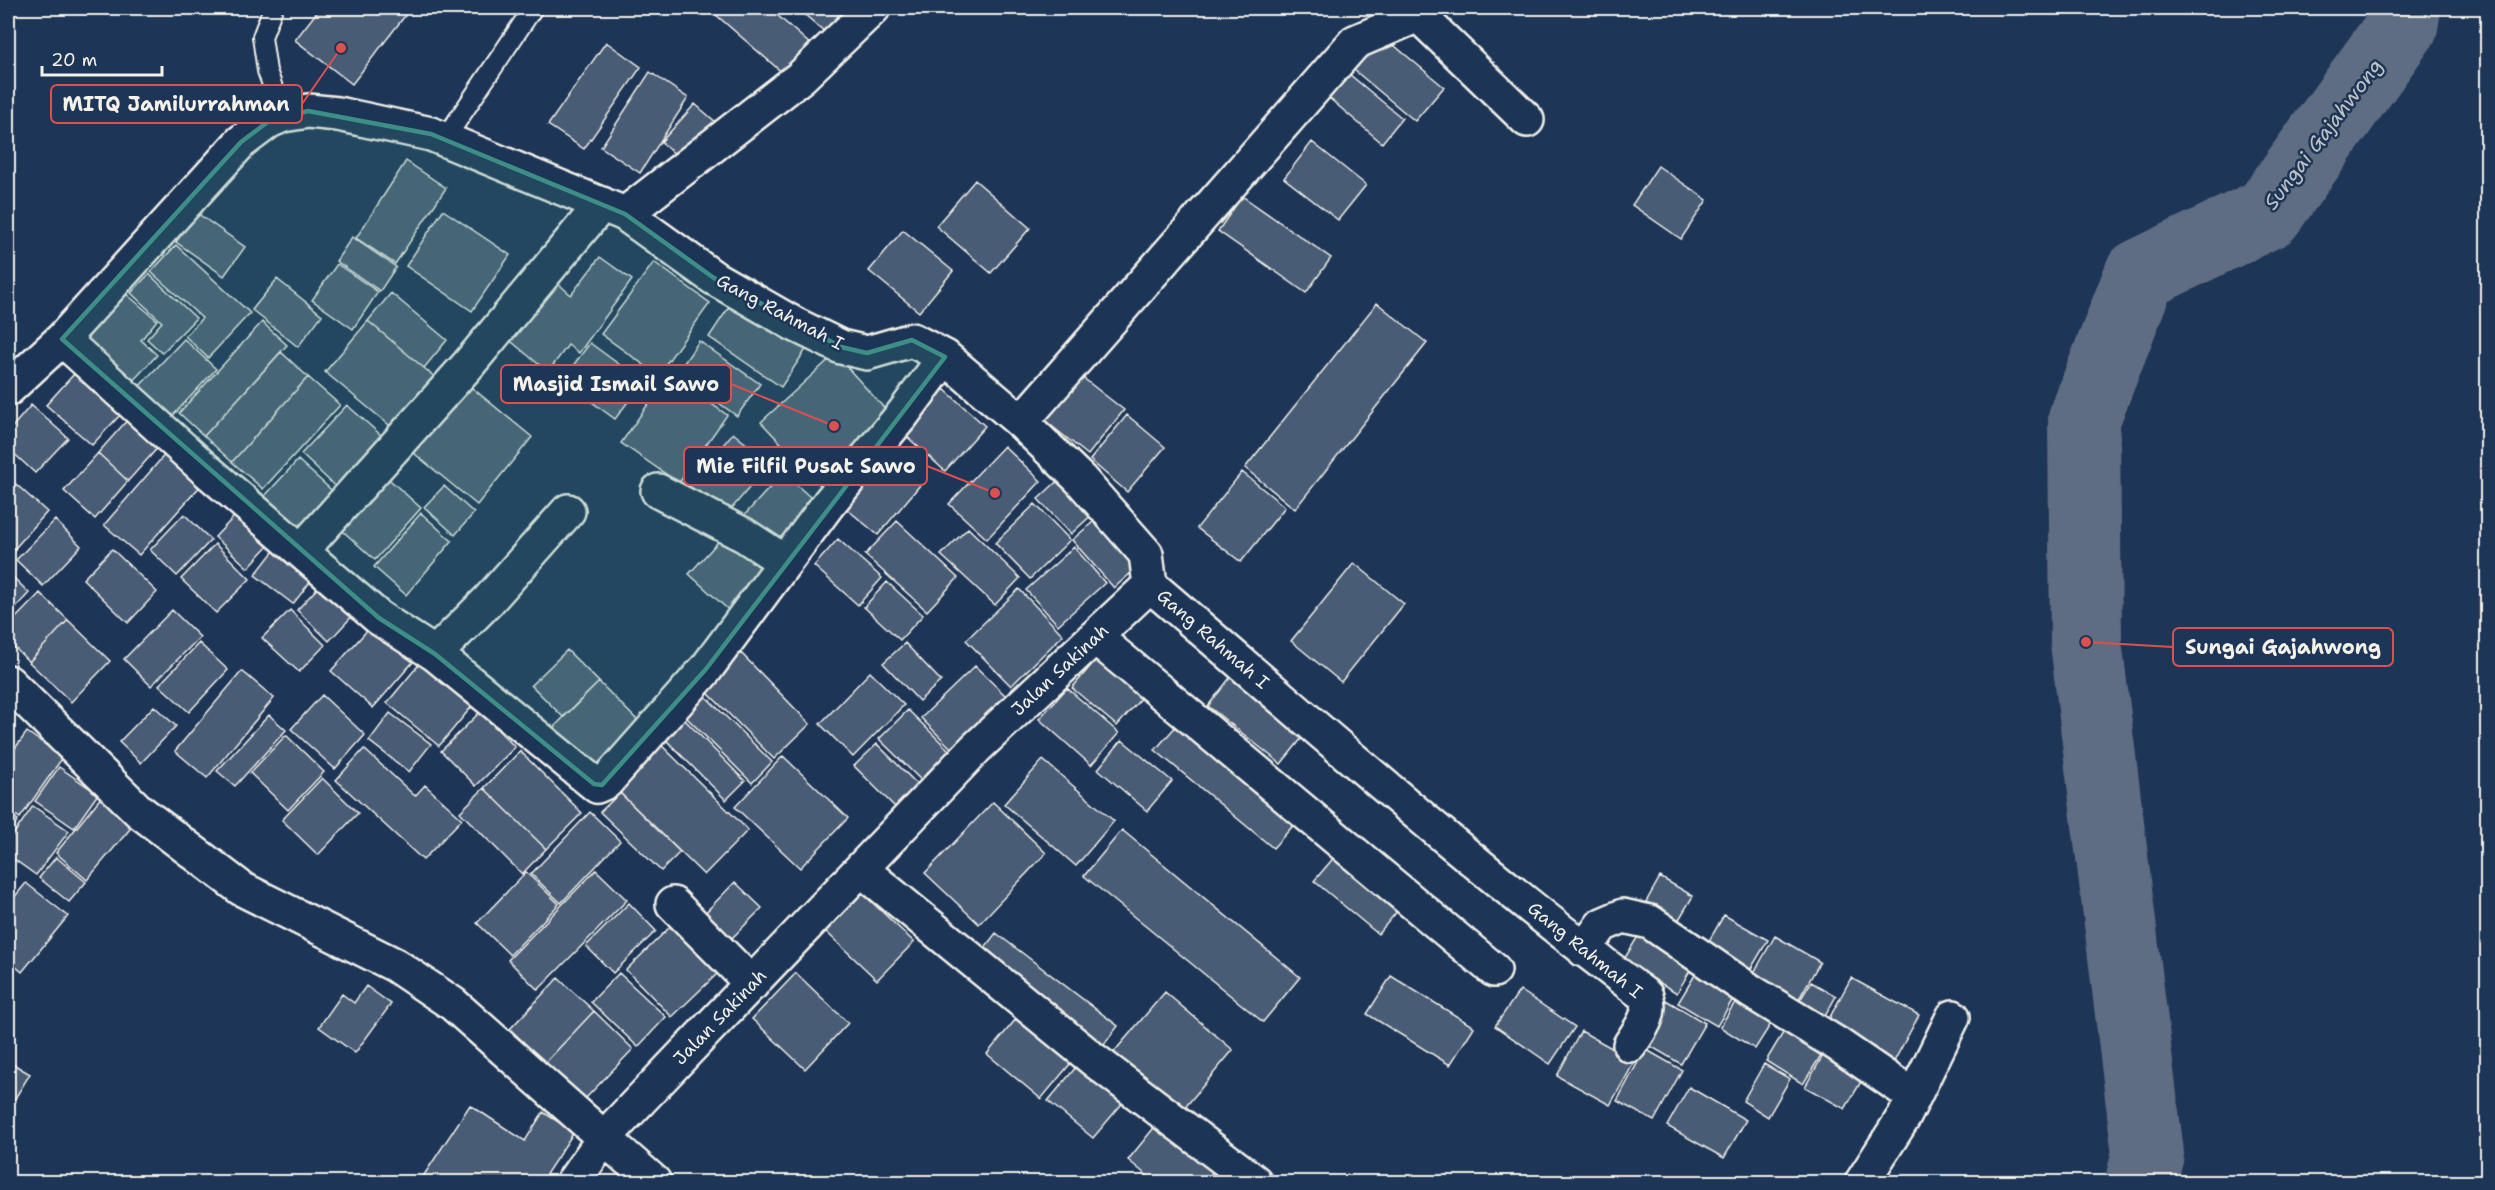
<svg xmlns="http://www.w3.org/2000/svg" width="2495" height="1190" font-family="'Shantell Sans',sans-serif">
	<rect width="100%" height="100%" fill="#1d3557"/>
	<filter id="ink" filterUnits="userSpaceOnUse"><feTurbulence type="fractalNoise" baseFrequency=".0167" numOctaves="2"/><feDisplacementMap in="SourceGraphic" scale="12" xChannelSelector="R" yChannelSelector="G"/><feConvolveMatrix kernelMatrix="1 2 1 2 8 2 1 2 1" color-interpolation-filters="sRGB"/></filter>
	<g filter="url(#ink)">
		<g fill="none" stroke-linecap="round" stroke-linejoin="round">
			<path stroke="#5e6d82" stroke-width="72" d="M2141,1182L2148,1154L2086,642L2084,419L2140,275L2268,213L2402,26L2405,8"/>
		</g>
		<path fill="#485b74" stroke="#f4f1e8" stroke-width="1.5" d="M320,8H411L352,84L295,40Z
			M721,8H769L811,45L785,75L715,14Z
			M797,8H847L825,32Z
			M1383,36L1444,87L1415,121L1354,70Z
			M606,42L641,67L584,149L548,125Z
			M650,72L688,98L640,173L601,147Z
			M1349,74L1402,118L1382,143L1329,98Z
			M695,104L717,123L683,161L661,142Z
			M1312,142L1366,185L1338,220L1284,178Z
			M406,161L446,188L395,264L356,238Z
			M1658,166L1707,200L1681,239L1632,205Z
			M975,180L1030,228L991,273L936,226Z
			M1242,196L1331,258L1306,293L1218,231Z
			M443,210L510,255L472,311L406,266Z
			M197,213L245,247L224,276L176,242Z
			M903,230L953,271L919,312L869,271Z
			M352,237L396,267L380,291L336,261Z
			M176,245L250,313L208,358L185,336L202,318L151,272Z
			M600,257L632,280L579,353L568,345L548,372L507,338L552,278L571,295Z
			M654,262L710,303L658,375L601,334Z
			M337,264L378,292L353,329L312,300Z
			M149,274L196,318L162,353L147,339L162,322L131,293Z
			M277,279L322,315L298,347L252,310Z
			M124,292L157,320L141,340L157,355L130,384L81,340Z
			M391,293L447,340L424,368L368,321Z
			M735,298L807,348L781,387L709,337Z
			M1377,303L1427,343L1295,509L1245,468Z
			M368,321L443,384L400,434L325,372Z
			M262,322L287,345L204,436L179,413Z
			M184,339L216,369L167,422L134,392Z
			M699,341L760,384L737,416L677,373Z
			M590,343L643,382L615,419L562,380Z
			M281,352L308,377L232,462L204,436Z
			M835,354L895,420L822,487L761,422Z
			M74,374L121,414L92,445L46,405Z
			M669,374L727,415L679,483L621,443Z
			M1078,374L1124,410L1088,455L1043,419Z
			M308,377L340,405L263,489L232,462Z
			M465,382L532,437L477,505L410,450Z
			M944,389L985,426L945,471L904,434Z
			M31,405L68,438L35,473L8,448V432Z
			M347,405L383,437L336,487L301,454Z
			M1127,415L1165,447L1127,492L1090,460Z
			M130,417L161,444L128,481L98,453Z
			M733,433L770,463L722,520L686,489Z
			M883,443L926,478L878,535L836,500Z
			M1004,446L1041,481L987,539L949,504Z
			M167,452L203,483L139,555L104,525Z
			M98,453L128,481L95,519L64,491Z
			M298,460L338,496L302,537L261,500Z
			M381,472L421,508L375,560L335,524Z
			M1242,472L1285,507L1241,562L1197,528Z
			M783,473L818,504L775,551L740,520Z
			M1064,475L1097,510L1071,534L1038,499Z
			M8,477L47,512L8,556Z
			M444,486L474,513L455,535L424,507Z
			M1035,504L1070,540L1030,579L995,543Z
			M244,506L277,536L248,568L215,537Z
			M421,513L452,541L406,595L374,567Z
			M184,514L211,540L177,576L150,550Z
			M1100,516L1141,564L1114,588L1072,540Z
			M55,520L81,546L43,586L16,560Z
			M897,521L958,578L927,611L865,555Z
			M968,528L1020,578L995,605L941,555Z
			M727,532L773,573L734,615L689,574Z
			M838,539L882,578L858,605L814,566Z
			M215,544L250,579L216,613L181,579Z
			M1074,547L1105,583L1058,625L1026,590Z
			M276,548L314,577L293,604L255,575Z
			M112,549L157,592L128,623L83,579Z
			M1354,563L1404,604L1341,682L1291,641Z
			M8,572L29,593L8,616Z
			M325,580L357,611L329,641L297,610Z
			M887,582L923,615L900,640L864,607Z
			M1019,589L1063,635L1011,686L966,640Z
			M40,593L68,620L29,662L8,641V626Z
			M172,610L200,637L151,686L124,659Z
			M290,610L325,645L299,672L262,638Z
			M68,620L110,661L71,702L29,662Z
			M371,626L413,662L373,708L331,671Z
			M199,643L228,670L189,712L159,685Z
			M905,643L941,681L919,701L883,663Z
			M567,650L599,682L563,717L531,685Z
			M1104,650L1150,688L1117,726L1072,688Z
			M741,653L810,724L774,759L704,689Z
			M426,656L478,699L439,746L387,703Z
			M975,666L1007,697L954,751L921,718Z
			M242,671L274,698L207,778L175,751Z
			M870,672L904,705L853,757L820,724Z
			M1233,674L1306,733L1281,764L1208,706Z
			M599,682L647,730L599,777L552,729Z
			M1067,688L1119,733L1091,765L1039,719Z
			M702,693L772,762L752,783L682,713Z
			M322,695L365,735L335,769L291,729Z
			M154,706L176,726L141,763L119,742Z
			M908,710L953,754L924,783L879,739Z
			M480,712L515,747L476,786L441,751Z
			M390,713L431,744L409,772L369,741Z
			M269,715L286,730L235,786L217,771Z
			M680,715L745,781L726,800L660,734Z
			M1178,724L1301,817L1273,848L1155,750Z
			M27,732L63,757L20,818L8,810V753L10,755Z
			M286,735L324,772L288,810L250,773Z
			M654,738L748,830L704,875L610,783Z
			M1122,740L1172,781L1147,811L1098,769Z
			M877,744L920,787L897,809L854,766Z
			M364,749L415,796L425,785L462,819L423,860L336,780Z
			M520,751L582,813L546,849L484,788Z
			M783,756L848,818L800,868L735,807Z
			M1043,760L1114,821L1076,866L1004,804Z
			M59,767L98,794L74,828L35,801Z
			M322,778L358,813L318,855L282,820Z
			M484,788L546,849L522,874L460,812Z
			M620,793L680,852L661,871L600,812Z
			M102,796L135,823L87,880L56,853Z
			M993,802L1046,853L979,924L925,873Z
			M33,806L69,831L36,875L8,855V842Z
			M590,812L620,841L561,903L531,874Z
			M8,813L18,820L8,836Z
			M1122,830L1300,977L1263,1022L1084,876Z
			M1342,848L1405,902L1378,934L1314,881Z
			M56,857L86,882L69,902L39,878Z
			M596,870L627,900L538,990L508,960Z
			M526,872L559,904L510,955L477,923Z
			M1660,877L1693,896L1678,921L1646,902Z
			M735,882L762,908L728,942L701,917Z
			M26,883L68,916L22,972L8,960V905Z
			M858,889L914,942L877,980L821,927Z
			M629,903L656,931L613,973L586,946Z
			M1724,915L1768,940L1746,977L1703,951Z
			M672,925L719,972L672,1017L626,970Z
			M1643,928L1696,960L1677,993L1623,961Z
			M996,933L1118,1026L1097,1054L975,960Z
			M1775,936L1820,962L1797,1002L1752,976Z
			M1701,965L1740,987L1717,1026L1678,1003Z
			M619,973L666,1017L638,1047L591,1002Z
			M796,973L848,1023L805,1069L752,1019Z
			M1391,976L1474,1027L1450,1065L1367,1014Z
			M558,978L594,1011L545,1063L510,1029Z
			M1851,978L1919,1015L1891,1067L1823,1030Z
			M1811,982L1836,996L1823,1020L1797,1005Z
			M366,986L391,1004L355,1053L319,1027L342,994L354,1003Z
			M1743,989L1779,1011L1755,1049L1720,1027Z
			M1520,990L1575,1027L1550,1064L1495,1026Z
			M1165,992L1233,1050L1177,1117L1108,1059Z
			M1664,999L1705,1023L1681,1064L1640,1040Z
			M1026,1007L1080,1052L1041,1099L987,1054Z
			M594,1011L633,1049L584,1100L545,1063Z
			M1789,1023L1827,1046L1803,1084L1766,1061Z
			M1581,1031L1635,1061L1610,1105L1557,1076Z
			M1829,1045L1869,1068L1845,1109L1805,1087Z
			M1645,1049L1682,1070L1654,1121L1617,1101Z
			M8,1061L30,1074L14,1100L8,1096Z
			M1081,1061L1126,1099L1093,1138L1048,1101Z
			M1764,1064L1790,1079L1768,1117L1743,1101Z
			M1689,1087L1746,1120L1724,1158L1667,1126Z
			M470,1105L525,1141L543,1112L574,1132L541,1182H429L422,1178Z
			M1161,1119L1218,1166L1204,1182H1155L1128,1160Z"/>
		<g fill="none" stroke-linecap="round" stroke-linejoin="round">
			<defs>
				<path id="lane" d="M273,8L262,37L267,71L283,115
					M445,139L533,8"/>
				<path id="street" d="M1411,8L1527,120
					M625,214L714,278L794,324L841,347L867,353L912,340L945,357L1021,422L1080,479L1146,554L1150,585C1313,724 1474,868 1646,996C1653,1015 1640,1029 1630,1045
					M62,339L204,468L379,618L435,654L597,786L606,782L706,669L829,503L903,414L945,357
					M8,389L62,339L241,142L269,121L283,115L308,111L338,114L431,134L625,214L801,77L873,8
					M1021,422L1355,42L1418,15L1427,8
					M658,491L744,535L785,562
					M302,550L468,365L602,204
					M1095,637L1494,970
					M435,654L488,601L568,511
					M8,682L139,811L242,889L395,965L453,1004L604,1138L976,748L1150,585
					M862,870L1094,1060L1255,1182
					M673,904L752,984
					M1584,950L1602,925L1623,916L1650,922L1752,992L1837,1044L1913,1096
					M573,1182L604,1138L654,1182
					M1862,1182L1905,1115L1953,1017"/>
			</defs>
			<use href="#lane" stroke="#f4f1e8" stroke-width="22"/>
			<use href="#street" stroke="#f4f1e8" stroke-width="38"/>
			<use href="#lane" stroke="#1d3557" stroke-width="18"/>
			<use href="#street" stroke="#1d3557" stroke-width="33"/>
		</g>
	</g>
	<path fill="#3d8f86" fill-opacity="0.2" stroke="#3d8f86" stroke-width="4.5" stroke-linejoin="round" d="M308,111L431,134L625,214L714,278L841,347L867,353L912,340L945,357L706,669L602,785L594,784L435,654L379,618L62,339L241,142L269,121Z"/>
	<g text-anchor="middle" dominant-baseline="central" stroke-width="5" stroke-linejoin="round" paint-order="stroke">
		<g font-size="18" fill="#f4f1e8" stroke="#1d3557">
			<text transform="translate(780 312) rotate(28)">Gang Rahmah I</text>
			<text transform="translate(1213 639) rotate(41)">Gang Rahmah I</text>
			<text transform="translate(1060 670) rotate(-43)">Jalan Sakinah</text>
			<text transform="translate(1585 950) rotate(39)">Gang Rahmah I</text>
			<text transform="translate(720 1017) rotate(-46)">Jalan Sakinah</text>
		</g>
		<g font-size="20" font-style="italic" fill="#c0c3c4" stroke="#1d3557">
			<text transform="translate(2323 134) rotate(-53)">Sungai Gajahwong</text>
		</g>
	</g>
	<path fill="none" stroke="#dc504e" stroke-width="2" d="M341 48L302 104M834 426L731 384M995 493L927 466M2086 642L2173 647"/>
	<g fill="#dc504e" stroke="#1d3557" stroke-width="2">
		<circle cx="341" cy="48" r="6"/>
		<circle cx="834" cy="426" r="6"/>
		<circle cx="995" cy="493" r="6"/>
		<circle cx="2086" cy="642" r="6"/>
	</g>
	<g fill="#1d3557" stroke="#dc504e" stroke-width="2">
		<rect x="51" y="85" width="251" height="38" rx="6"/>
		<rect x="501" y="365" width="230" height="38" rx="6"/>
		<rect x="684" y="447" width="243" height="38" rx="6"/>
		<rect x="2173" y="628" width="220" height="38" rx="6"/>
	</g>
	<g font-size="20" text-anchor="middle" font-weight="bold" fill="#f4f1e8">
		<text x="176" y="111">MITQ Jamilurrahman</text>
		<text x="616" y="391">Masjid Ismail Sawo</text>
		<text x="806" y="473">Mie Filfil Pusat Sawo</text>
		<text x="2283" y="654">Sungai Gajahwong</text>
	</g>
	<rect width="2495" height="1190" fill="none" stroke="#1d3557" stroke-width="30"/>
	<rect x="15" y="15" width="2465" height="1160" fill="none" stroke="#f4f1e8" stroke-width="2" filter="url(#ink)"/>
	<path d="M42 66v9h120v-9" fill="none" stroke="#f4f1e8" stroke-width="3"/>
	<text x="51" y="66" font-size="18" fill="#f4f1e8" stroke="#1d3557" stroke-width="4.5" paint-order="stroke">20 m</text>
</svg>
